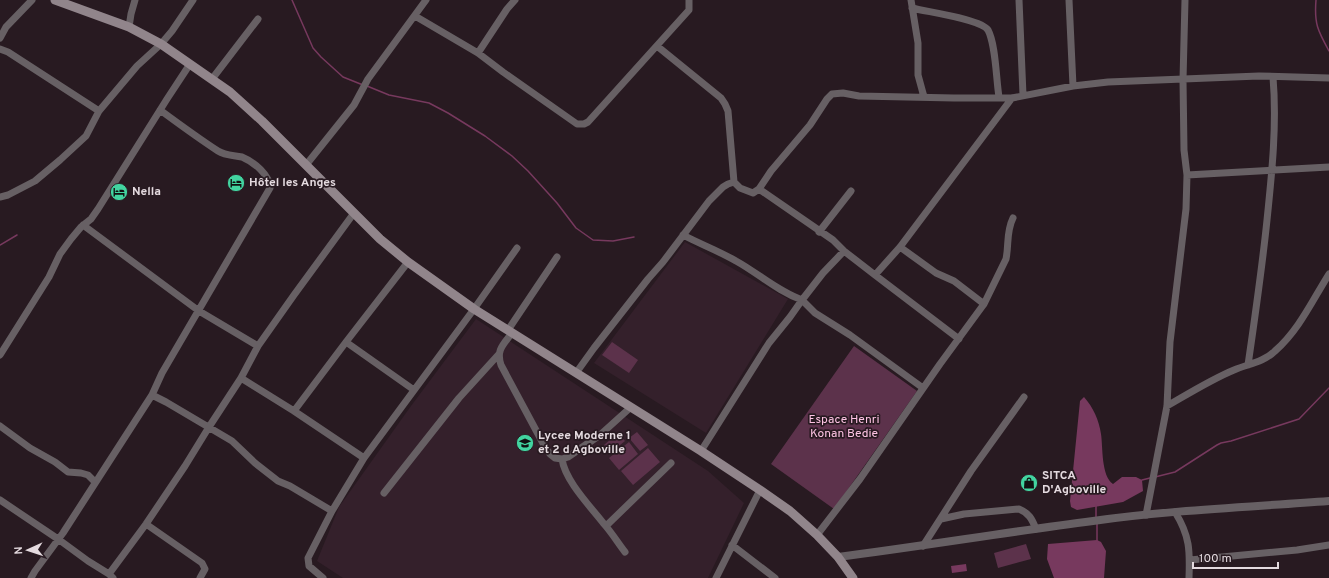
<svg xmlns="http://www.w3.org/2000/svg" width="1329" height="578" font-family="Overpass,sans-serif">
	<rect width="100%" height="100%" fill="#281a21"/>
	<path fill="#34202b" d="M685,242L788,299L706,433L594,363Z
		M476,319L708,471L744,503L708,578H343L317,561L339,507L411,406Z"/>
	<path fill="#5c324b" d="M612,342L638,360L629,373L602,355Z
		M854,346L917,391L834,509L771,464Z
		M637,432L648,445L640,451L629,438Z
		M618,433L625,441L610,453L604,445Z
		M629,442L638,454L619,470L609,458Z
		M648,448L660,462L633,485L621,471Z
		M1026,544L1031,559L998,568L994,553Z"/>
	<path fill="#77395e" d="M1084,397C1093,407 1099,420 1101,434C1103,447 1101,476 1113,484L1122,477H1136L1142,480L1143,491L1123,502L1077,510L1071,507L1070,501L1080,401Z
		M1097,540L1101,542L1106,551L1104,578H1054L1047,559L1048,544Z
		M966,564L967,571L952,573L951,566Z"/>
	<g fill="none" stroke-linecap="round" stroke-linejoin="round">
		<path stroke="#77395e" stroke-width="1.5" d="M292,0L313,48L321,57L343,77L363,85
			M1316,0C1314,24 1318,31 1329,51
			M367,86L389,95L429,103L448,113L485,136L512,156L528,171L557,203L576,228L593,240L613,241L634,237
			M0,245L17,235
			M1155,477L1175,472L1217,445L1221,443L1231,441L1299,419L1329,388
			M1142,480L1150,478
			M1096,505V518
			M1097,523V542"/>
		<path stroke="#676064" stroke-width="7" d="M911,0L918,43V75L924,97
			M1019,0L1023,95
			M1069,0L1073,86
			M912,8C927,12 981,19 988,30C996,45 996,79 999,97
			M415,16L478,53L503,72L577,124H584L588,122L689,10V0
			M129,27L131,14L135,0
			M0,38L6,27L32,0
			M657,46L721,98L725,104L728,111L734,182
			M0,49L8,52L99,111
			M478,53L507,9L515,0
			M212,79L258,19
			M306,165L354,105L368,79L426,0
			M1187,175L1329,167
			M759,189L833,240L844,251L875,275L959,339
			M0,197L8,195L35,181L60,160L86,136L99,111L137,66L161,44L172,31L193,0
			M83,225L199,311L258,346
			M819,232L851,191
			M683,235C700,244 719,251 736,261C758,273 777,291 802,300L823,273L844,251
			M900,247L936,273L954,281L984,304
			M875,275L900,247L1012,98
			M508,330L557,257
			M512,333C503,345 496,350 501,365L545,447L550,454L555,458L562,459L568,457L600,435L631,407
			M346,342L414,390
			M0,355L49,277L60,254L71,239L81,227L91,219L98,209L167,99L190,64
			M1248,365C1255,317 1262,268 1267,220C1272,172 1277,124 1273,77
			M576,373L594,348L648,279L663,262L709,201L723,187L728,184L734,182L740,188L753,193L759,189L771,171L810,125L827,99L832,94L843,93L859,96L954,98H1012L1073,86L1108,82L1259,76L1329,78
			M241,378L294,411
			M152,395L162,373L270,188C270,175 254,162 242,157C234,155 226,156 218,151C198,138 179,124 160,110
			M1167,406C1188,394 1212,379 1234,370C1248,364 1264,362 1275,351C1299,330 1312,301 1329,274
			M0,426L30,448L55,462L68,472L81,473L88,475L95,482
			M701,451L769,343L790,317L802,300L815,313L850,335L923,388
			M364,458L294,411L346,342L408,262
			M562,459C565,481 591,507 604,524C612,533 618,543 625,552
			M384,493L459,398L499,354
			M0,500L58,539L88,561L109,574
			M1175,512C1190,536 1190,551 1189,578
			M1146,515L1167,406L1170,342L1186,209L1187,175L1184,150L1183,80L1185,0
			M941,519L964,514L1019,509C1029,513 1032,519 1036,529
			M146,524L202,563L205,569L200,578
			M606,526L671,463
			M817,535L860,479L940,364L984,304L1006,259C1009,245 1006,232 1013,218
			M732,545L775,578
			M923,546L971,471L1024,397
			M1190,560L1297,550L1329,545
			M31,578L35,571L63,533L152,395L166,402L232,441L255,463L278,481L290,486L332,511
			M113,578L109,574L146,524L185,466L209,427L241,378L258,346L294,295L354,213
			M323,578L309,566L308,558L332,511L364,458L474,309L517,248
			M716,578L760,490"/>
		<path stroke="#676064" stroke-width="8" d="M838,557C923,546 1008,532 1093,521C1171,510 1250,507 1329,501"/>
		<path stroke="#91858b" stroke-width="9" d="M55,0L129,27L161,44L230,92L262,121L380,239L408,262L474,309L701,451L760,490L790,511L817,535L838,557L853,578"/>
	</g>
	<defs>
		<symbol id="hotel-disc" viewBox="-11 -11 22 22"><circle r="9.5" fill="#42d4a0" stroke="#281a21"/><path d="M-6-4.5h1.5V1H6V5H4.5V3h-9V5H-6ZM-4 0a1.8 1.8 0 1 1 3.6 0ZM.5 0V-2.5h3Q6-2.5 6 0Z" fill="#111"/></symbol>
		<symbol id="school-disc" viewBox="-11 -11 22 22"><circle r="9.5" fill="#42d4a0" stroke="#281a21"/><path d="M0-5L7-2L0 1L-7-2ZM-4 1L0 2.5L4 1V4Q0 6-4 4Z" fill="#111"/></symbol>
		<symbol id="shop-disc" viewBox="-11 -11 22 22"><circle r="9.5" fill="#42d4a0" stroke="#281a21"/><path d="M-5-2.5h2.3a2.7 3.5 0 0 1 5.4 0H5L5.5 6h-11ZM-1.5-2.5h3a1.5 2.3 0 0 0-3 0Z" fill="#111"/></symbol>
	</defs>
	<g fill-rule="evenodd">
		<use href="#hotel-disc" x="226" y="173" width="20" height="20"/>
		<use href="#hotel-disc" x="109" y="182" width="20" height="20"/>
		<use href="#school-disc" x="515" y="433" width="20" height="20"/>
		<use href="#shop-disc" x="1019" y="473" width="20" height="20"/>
	</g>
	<g text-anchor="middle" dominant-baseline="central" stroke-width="3.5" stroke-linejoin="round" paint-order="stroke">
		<g font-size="12" font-weight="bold" fill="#e4dadf" stroke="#281a21" text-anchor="start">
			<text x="249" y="183">Hôtel les Anges</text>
			<text x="132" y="192">Nella</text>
			<text x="538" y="436">Lycee Moderne 1<tspan x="538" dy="14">et 2 d Agboville</tspan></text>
			<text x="1042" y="476">SITCA<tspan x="1042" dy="14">D'Agboville</tspan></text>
		</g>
		<g font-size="12" fill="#fdc3e3" stroke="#281a21">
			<text x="844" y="420">Espace Henri<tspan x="844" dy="14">Konan Bedie</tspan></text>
		</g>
	</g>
	<g transform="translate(28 550) rotate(267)" stroke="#281a21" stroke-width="3" paint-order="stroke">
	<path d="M0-3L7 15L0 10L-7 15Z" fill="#e4dadf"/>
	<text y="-6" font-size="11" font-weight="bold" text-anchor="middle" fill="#e4dadf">N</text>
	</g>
	<path d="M1193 562v6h85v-6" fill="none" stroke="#e4dadf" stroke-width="2"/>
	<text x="1199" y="562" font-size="12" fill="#e4dadf" stroke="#281a21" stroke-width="3" paint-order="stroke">100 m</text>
</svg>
